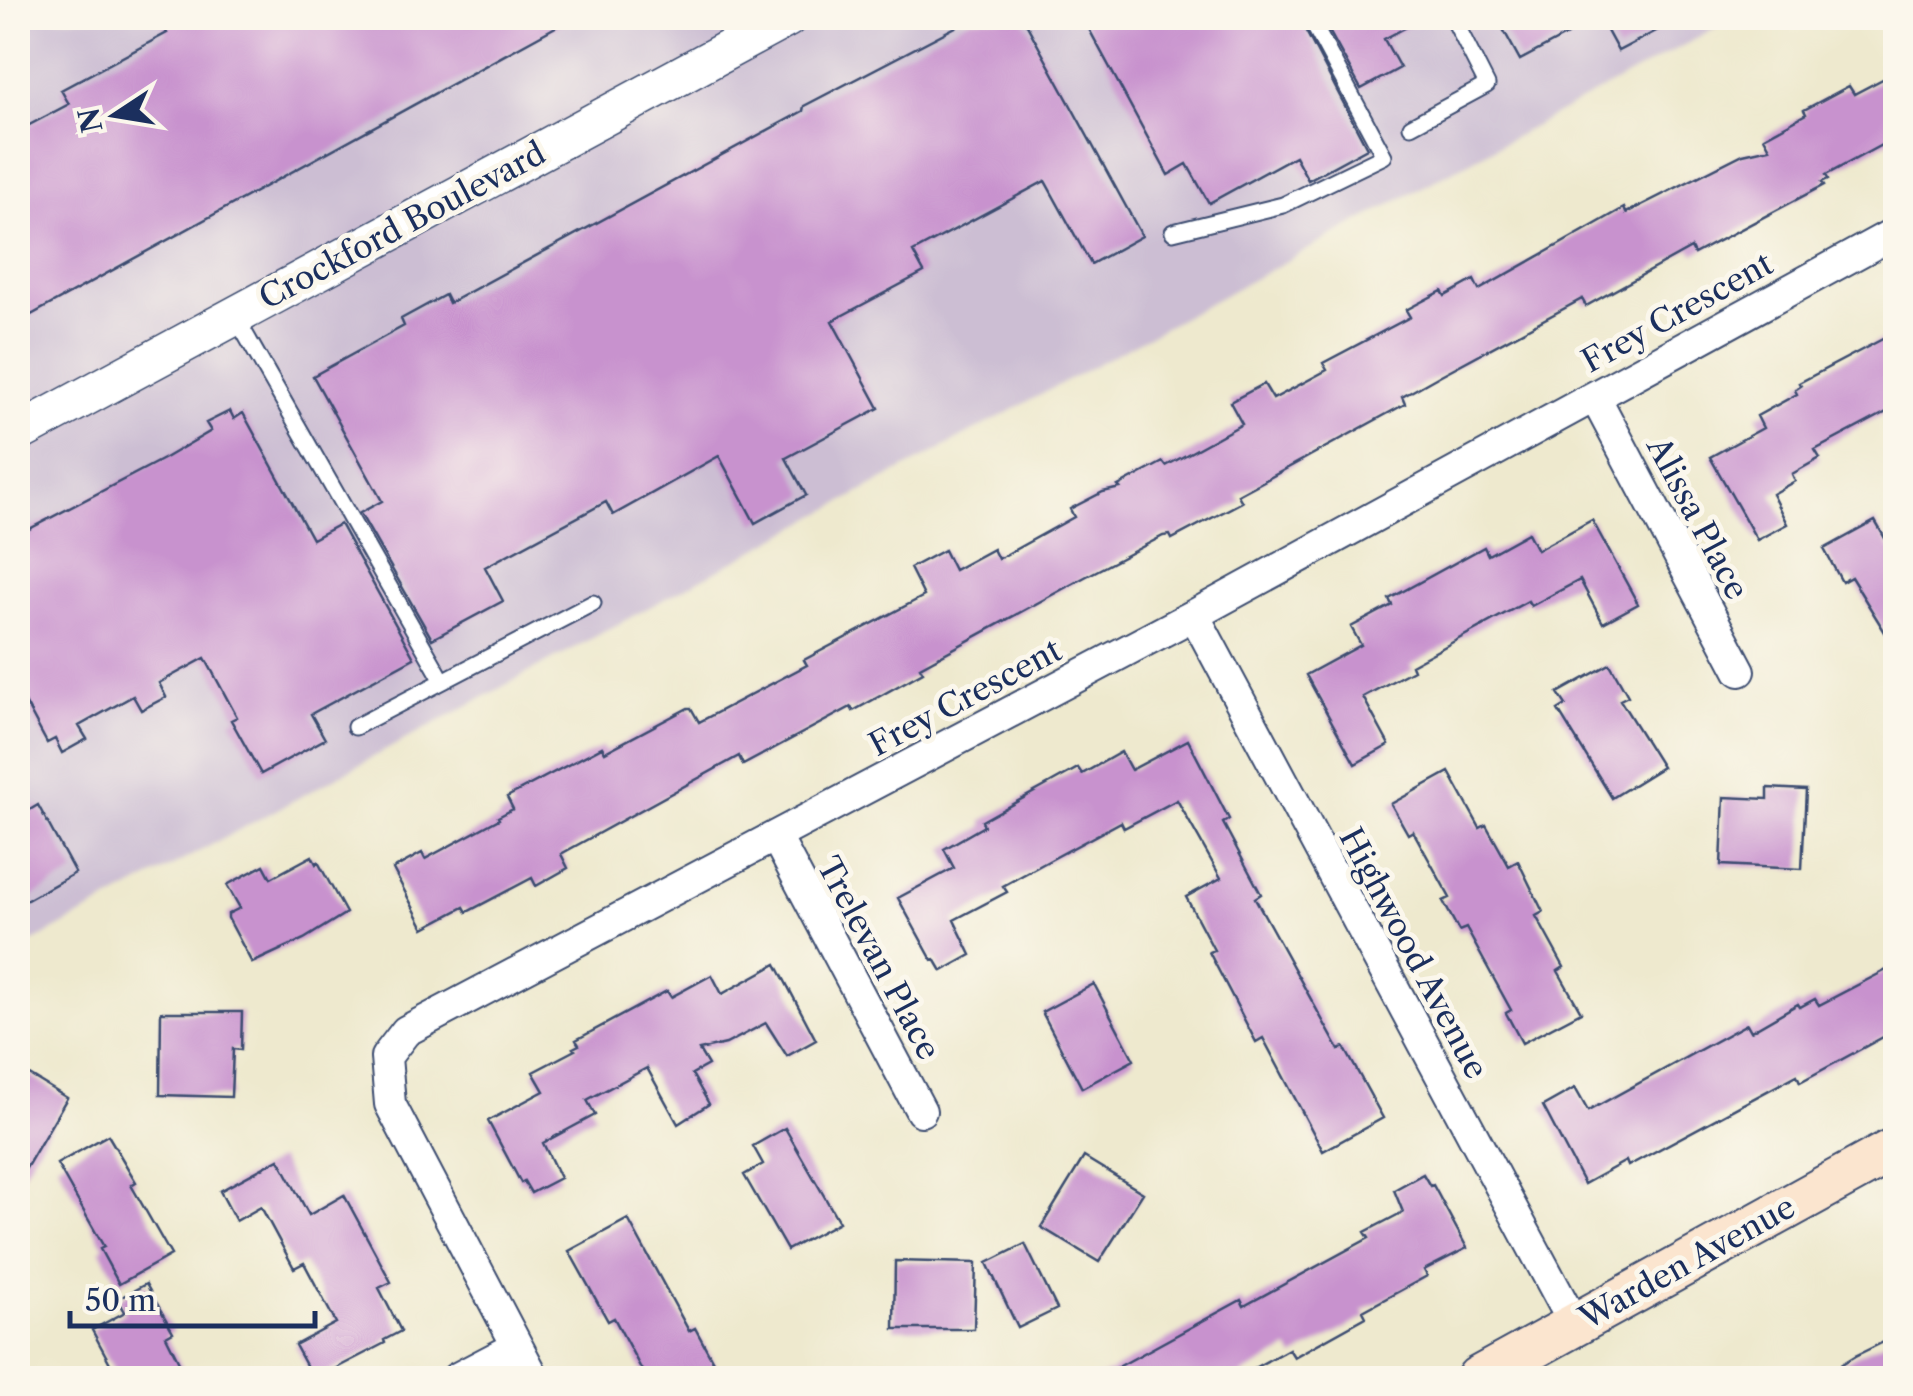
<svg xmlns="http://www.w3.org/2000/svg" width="1913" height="1396" font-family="'Libre Caslon Text',serif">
	<rect width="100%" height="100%" fill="#fbf7ec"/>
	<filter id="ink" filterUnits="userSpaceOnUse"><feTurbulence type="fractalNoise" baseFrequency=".01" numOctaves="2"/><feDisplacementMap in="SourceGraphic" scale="20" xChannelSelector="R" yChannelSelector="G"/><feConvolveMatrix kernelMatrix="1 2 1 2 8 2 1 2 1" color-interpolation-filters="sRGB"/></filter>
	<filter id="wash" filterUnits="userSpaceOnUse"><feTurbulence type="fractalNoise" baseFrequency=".0048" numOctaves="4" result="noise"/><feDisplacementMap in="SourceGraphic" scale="40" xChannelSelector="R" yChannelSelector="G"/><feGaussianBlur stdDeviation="2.25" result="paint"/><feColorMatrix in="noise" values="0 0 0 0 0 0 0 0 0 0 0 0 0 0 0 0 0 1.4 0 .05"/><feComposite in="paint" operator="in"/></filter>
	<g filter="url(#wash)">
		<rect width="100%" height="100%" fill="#eee9ce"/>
		<path fill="#ccbed3" d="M18,18H1734L18,950Z"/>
		<g id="blocks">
			<path fill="#c892ce" d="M158,18H572L31,315L18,291V131L69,104L61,90L167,33Z
				M973,18H1023L1142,236L1091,264L1045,181L913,252L924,272L832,321L879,408L786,458L806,495L755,523L719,456L613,515L606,502L485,567L503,601L432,639L360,513L382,501L313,376L404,326L401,319L445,295L449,303L803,111L804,106Z
				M1083,18H1299L1367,148L1308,180L1295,156L1209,203L1187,164L1168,175Z
				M1322,18H1424L1384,39L1400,68L1361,89Z
				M1497,18H1599L1520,60Z
				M1600,18H1681L1618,51Z
				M1896,72V137L1826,175L1828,179L1822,182L1824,185L1694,254L1691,248L1586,306L1582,299L1441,375L1402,397L1405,404L1238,495L1242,502L1172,539L1170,535L1163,536L1085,577L920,667L923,672L853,711L851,707L743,765L739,756L561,854L568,868L536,886L532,878L467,912L464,907L424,928L393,869L422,853L425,859L499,819L498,817L513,809L507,797L602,747L605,752L688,708H691L699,722L807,665L804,660L924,596L910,568L944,550L954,570L993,549L998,559L1074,517L1070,509L1103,492L1120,488L1118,486L1163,462L1166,466L1242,424L1230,402L1264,384L1273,399L1327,370L1323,363L1410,317L1406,310L1442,291L1445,296L1474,280L1479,290L1624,208L1626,213L1743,154L1770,148L1764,137L1806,114L1804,110L1849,86L1854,94Z
				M1896,332V407L1815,450L1820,458L1792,474L1795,481L1772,494L1787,524L1757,540L1710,457L1763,428L1757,416L1797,394L1795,390L1801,386L1799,383Z
				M230,411L234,419L243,413L312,539L340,524L414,658L311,714L325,739L261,774L231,720L237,717L205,658L159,683L166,697L141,710L133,696L79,726L87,739L62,753L55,739L47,743L18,689V535L165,458L211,431L206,423Z
				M1592,520L1638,604L1603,623L1580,580L1531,606L1528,601L1411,665L1413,670L1363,697L1389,745L1355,764L1306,675L1361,645L1351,627L1392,605L1389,599L1484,547L1488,555L1528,533L1537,550Z
				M1875,521L1896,557V650L1851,577L1842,582L1824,549Z
				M1610,664L1628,696L1620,700L1662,767L1612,798L1558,710L1566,705L1558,693Z
				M1188,740L1229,819L1223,823L1261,894L1255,898L1339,1050L1344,1047L1383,1118L1323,1151L1263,1038L1256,1042L1209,952L1214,950L1186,897L1221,878L1177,800L1124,828L1121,822L1043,864L1003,886L1007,892L954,920L971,955L942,971L935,959L932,960L898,898L954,868L944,849L984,826L982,821L1049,784L1078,768L1082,774L1121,752L1131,770Z
				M1449,772L1480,828L1486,825L1509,866L1518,861L1543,912L1536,916L1564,967L1558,971L1581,1012L1522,1043L1506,1013L1511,1010L1466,928L1459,931L1443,901L1450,898L1413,831L1408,834L1391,804Z
				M1768,788L1806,790L1802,869L1721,865L1724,797L1768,799Z
				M38,805L75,873L18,905V817Z
				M312,856L316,864L318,862L346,913L304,939L252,963L228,918V914L240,908L227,885L264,865L271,878Z
				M776,964L816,1040L787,1056L766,1023L726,1044L699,1050L708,1065L692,1074L709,1104L678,1124L647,1068L587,1100L595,1115L543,1143L560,1178L531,1193L524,1181L521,1183L488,1121L544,1091L533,1072L575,1050L573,1048L579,1045L576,1040L667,991L671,997L712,975L722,994Z
				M1896,965V1030L1800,1082L1797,1075L1628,1166L1626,1161L1584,1184L1543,1106L1575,1088L1588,1111L1747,1024L1751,1031L1798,1004L1800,1007L1815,999L1819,1005Z
				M1094,984L1134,1060L1082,1088L1042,1012Z
				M161,1012H242L241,1050L233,1049L231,1097L160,1095Z
				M18,1068L67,1098L18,1182Z
				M785,1128L839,1222L787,1250L744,1175L763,1164L753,1146Z
				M108,1135L136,1182L131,1185L171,1255L119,1284L100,1249L104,1247L57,1164Z
				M1084,1157L1143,1193L1099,1262L1041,1227Z
				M279,1159L309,1215L344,1195L391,1282L379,1288L401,1331L384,1340L385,1343L317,1378H313L295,1345L336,1323L304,1263L294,1268L261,1207L236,1221L220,1191Z
				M1423,1174L1430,1186L1433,1185L1467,1248L1424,1270L1427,1276L1363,1311L1366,1317L1294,1357L1289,1349L1236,1378H1098L1241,1300L1244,1306L1369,1238L1365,1232L1403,1212L1394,1190Z
				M628,1219L689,1331L695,1328L722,1378H646L614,1318L608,1321L569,1251Z
				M1025,1244L1057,1309L1018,1328L987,1263Z
				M895,1261L976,1263L974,1329H894Z
				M146,1284L173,1332L166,1336L187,1378H118L92,1330L125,1312L118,1299Z
				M1896,1336V1378H1819L1855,1356Z"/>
		</g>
	</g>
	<g filter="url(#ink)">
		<use href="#blocks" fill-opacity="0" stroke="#3b4b6f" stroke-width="2.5"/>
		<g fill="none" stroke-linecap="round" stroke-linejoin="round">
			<defs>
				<path id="service" d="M1411,126L1487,85L1453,18
					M1173,232L1283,205L1384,156L1310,18
					M235,316L443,681
					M355,727L593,603"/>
				<path id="minor" d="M1595,397L1740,671
					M1194,615L1574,1324
					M776,837L921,1111
					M457,1378L516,1347
					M534,1378L390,1104L386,1057L406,1031L1194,615L1896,232"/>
				<path id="tertiary" d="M18,433L787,18"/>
				<path id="secondary" d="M1478,1378L1896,1148"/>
			</defs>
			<use href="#service" stroke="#3b4b6f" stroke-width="19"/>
			<use href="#minor" stroke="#3b4b6f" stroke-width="34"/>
			<use href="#tertiary" stroke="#3b4b6f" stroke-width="41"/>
			<use href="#secondary" stroke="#3b4b6f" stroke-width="46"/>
			<use href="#service" stroke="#fff" stroke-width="15"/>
			<use href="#minor" stroke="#fff" stroke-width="30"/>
			<use href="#tertiary" stroke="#fff" stroke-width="38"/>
			<use href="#secondary" stroke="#fbe5cf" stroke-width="42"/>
		</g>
	</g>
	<g text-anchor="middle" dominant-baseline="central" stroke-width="10" stroke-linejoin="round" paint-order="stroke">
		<g font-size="32" fill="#1b2f5e" stroke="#fbf7ec">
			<text transform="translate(402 225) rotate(-28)">Crockford Boulevard</text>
			<text transform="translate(1677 312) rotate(-29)">Frey Crescent</text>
			<text transform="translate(1698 518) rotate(62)">Alissa Place</text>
			<text transform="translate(965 697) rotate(-28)">Frey Crescent</text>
			<text transform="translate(1414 953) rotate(62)">Highwood Avenue</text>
			<text transform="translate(879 958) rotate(62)">Trelevan Place</text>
			<text transform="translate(1687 1262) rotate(-29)">Warden Avenue</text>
		</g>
	</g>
	<rect width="1913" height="1396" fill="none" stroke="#fbf7ec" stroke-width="60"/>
	<g transform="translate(115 115) rotate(258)" stroke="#fbf7ec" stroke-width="8" paint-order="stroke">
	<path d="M0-8L18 38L0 25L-18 38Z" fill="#1b2f5e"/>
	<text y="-15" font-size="28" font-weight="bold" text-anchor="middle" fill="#1b2f5e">N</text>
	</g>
	<path d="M70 1311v15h245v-15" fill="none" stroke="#1b2f5e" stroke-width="5"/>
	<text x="85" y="1311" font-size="30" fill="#1b2f5e" stroke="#fbf7ec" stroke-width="8" paint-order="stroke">50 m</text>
</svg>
